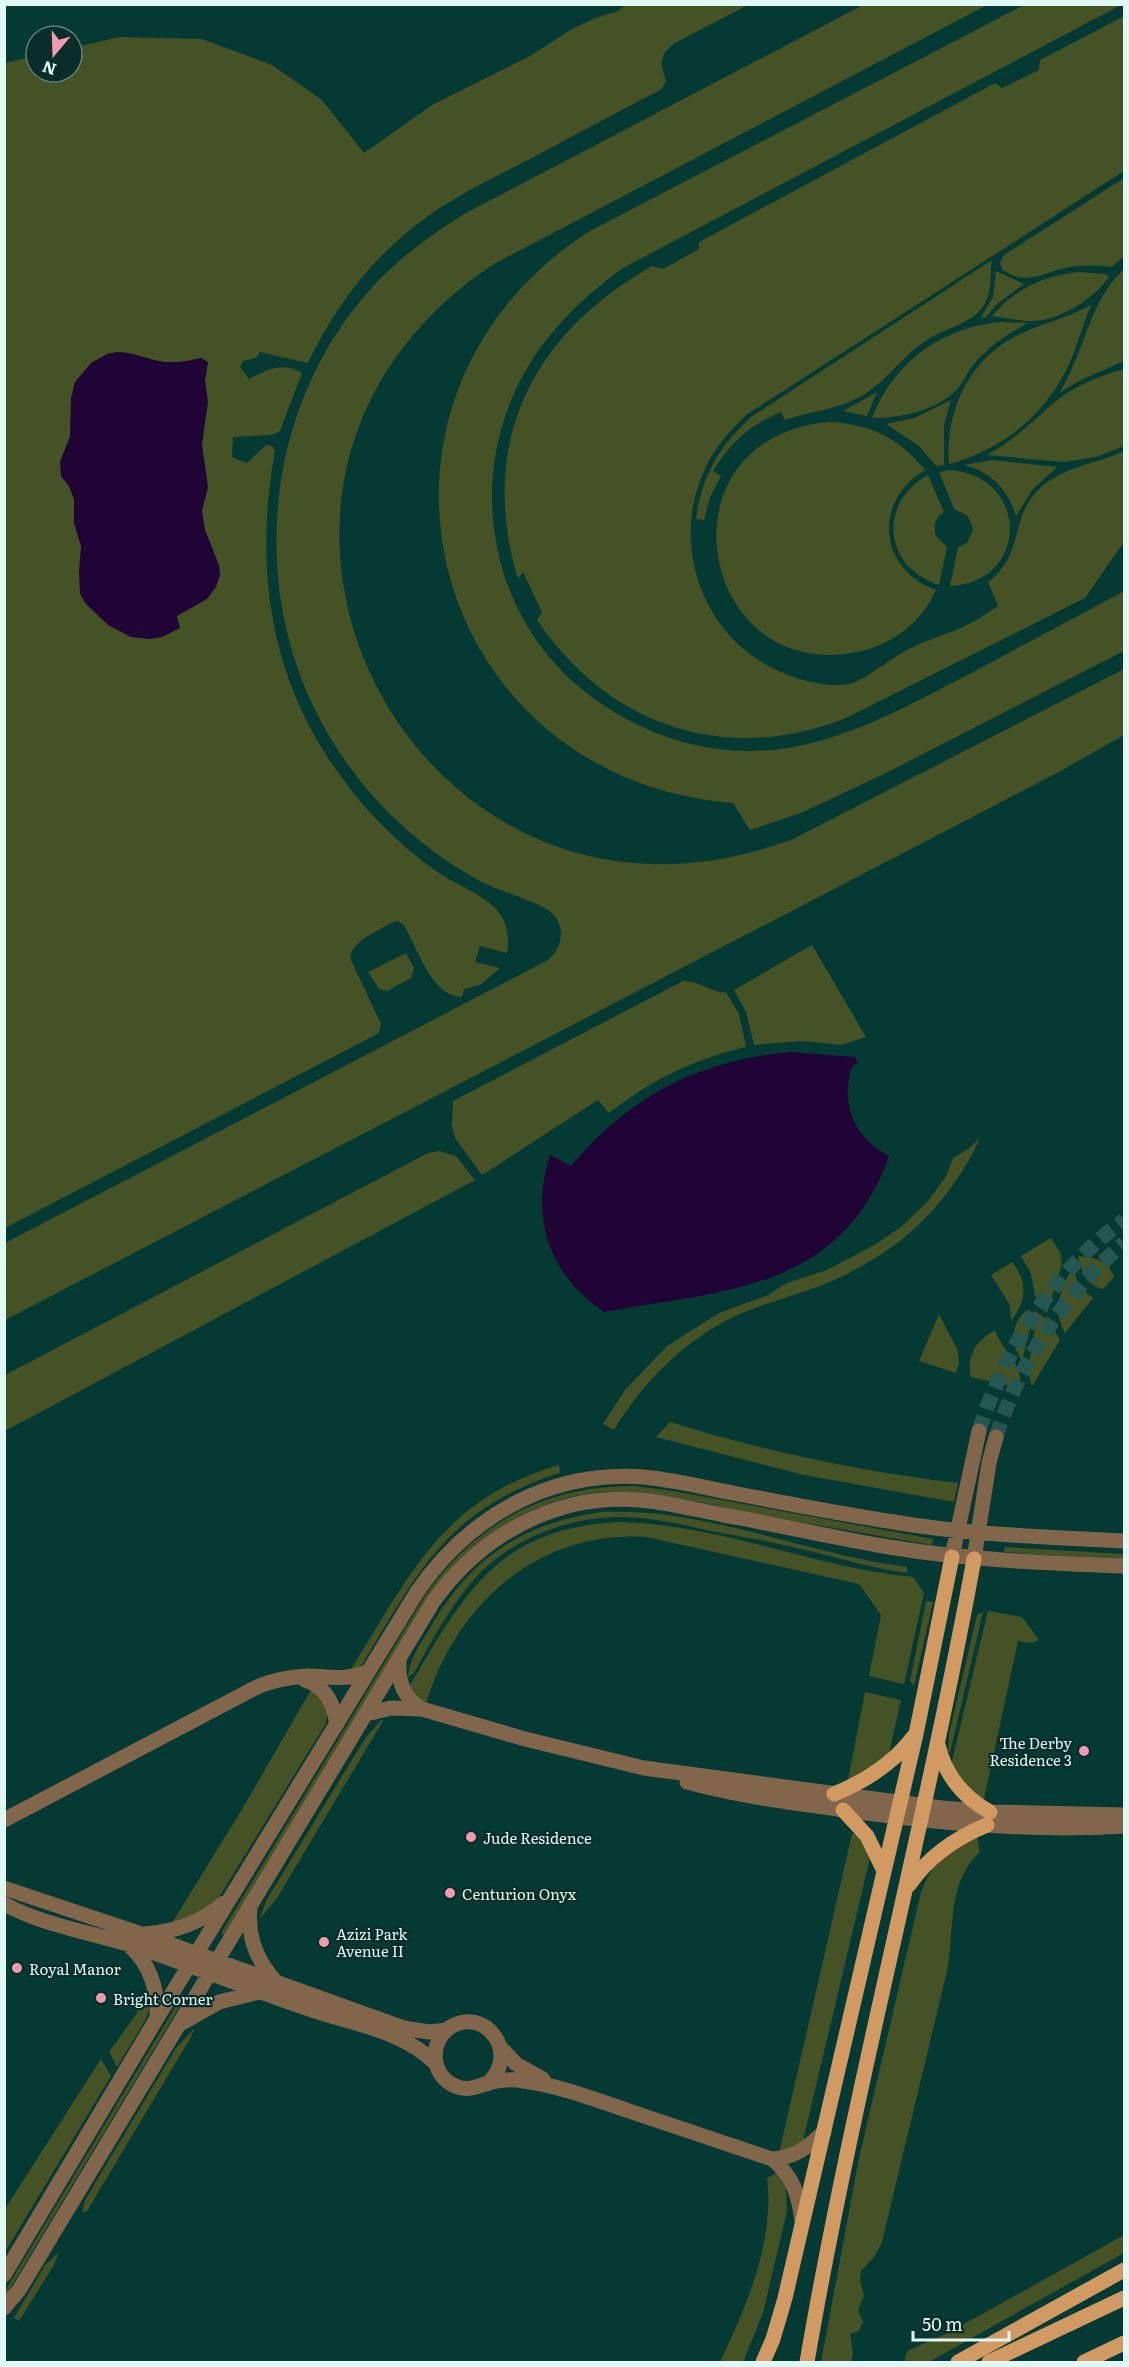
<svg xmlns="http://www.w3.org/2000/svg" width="1129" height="2367" font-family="Literata,serif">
	<rect width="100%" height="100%" fill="#053933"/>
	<path fill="#445226" d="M625,5H748L673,44L665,52L661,63L666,81L662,89C618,112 574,135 530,159C496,176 462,193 431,214C376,252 336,304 308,363L260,352L256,358L243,361L240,367L249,379C266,370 284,361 302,373L280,431L272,435L233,437L232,457L247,463L266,445L272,446L275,451C256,556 266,660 325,753C354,799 391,839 436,871C454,884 483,894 497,910C507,922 510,937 507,953L480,946L475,962L500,968L480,985L464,989L462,997C430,996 418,947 403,924L397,921L391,923C378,931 347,943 351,960L381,1024L379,1033L5,1228V63L36,56V72H72V48L119,37L202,39L272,65L322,100L364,153L432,105L530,56L572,29L593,19L618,11Z
		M863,5H987L494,264C160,485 417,981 793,839L1124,669V735L1057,773L5,1320V1243L548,960C562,948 566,929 553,914C541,902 501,892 484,883C419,849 365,797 328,734C245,593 263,404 375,284C402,256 432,234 464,214Z
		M1024,5H1121L623,268C586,295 553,326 529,365C463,473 487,617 588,694C635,730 691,751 750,751C831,751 905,707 975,671C1025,644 1075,618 1124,591V651L882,775L803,812L750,830L733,803C425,778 330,400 588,232Z
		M1124,16V171L746,415C730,431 714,448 705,469C673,536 696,621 760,661C783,675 813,686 841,685C857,685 869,674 882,666C892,659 902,652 913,647C925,641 938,637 951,632C968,626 983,616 998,606L988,582C1026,553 1008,518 1040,488C1064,466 1097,464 1124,451V542L1085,598L844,719C724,765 609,726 537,620L542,612L523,572L518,579C477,443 532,334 652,266L663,269L699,249V242L995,83L1002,88L1039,70L1040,60Z
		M1124,178V256L1112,267C1098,265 1084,265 1070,267C1046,271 1025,288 1002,269L1000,262L1004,255Z
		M992,260C989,276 993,291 984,305C972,324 948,327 930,338C903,354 887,382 860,397C836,410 810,411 785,420L781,412C751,424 730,443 713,471L721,476L710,497L704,520L696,519C701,477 720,445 751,417Z
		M1124,269V361L1081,380L1059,393C1085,353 1088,302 1124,269Z
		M996,271L1024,284L998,303L985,318L981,317L993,297Z
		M1080,272L1106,274L1109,277C1095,297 1068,315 1043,320C1028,323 1007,318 992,316C1015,289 1044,275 1080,272Z
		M1091,305C1083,324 1078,344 1070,362C1047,414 1004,449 949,464C945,411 969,359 1018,335C1042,323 1068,318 1091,305Z
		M1000,322L1028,323C1007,334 988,347 973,365C967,372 964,382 958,388C938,411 900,418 872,418C894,362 940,328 1000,322Z
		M1124,369V446L1096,457L1064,462L987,455C1011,442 1029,425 1049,407C1069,388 1098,376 1124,369Z
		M877,392L867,416L843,411Z
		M951,400L944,425V465L936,466L919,446L886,424L914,418Z
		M828,422C868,423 900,438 925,470C872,502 879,569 936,590C923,620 894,644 861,651C700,689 652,439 828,422Z
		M992,460L1057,467L1033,489L1016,516C1008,489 991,472 964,465Z
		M949,470C1030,475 1030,582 950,586L958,547L967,543L973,529L968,516L954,509L939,472Z
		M928,475L944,512C935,518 933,526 936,536L947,547L939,585C884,568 877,503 928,475Z
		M812,945L866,1037L842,1045L802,1041L754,1045L746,1012L734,990Z
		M406,953L414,968L411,978L387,991L379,989L368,972Z
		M683,981C700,980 712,994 726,992L739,1014L746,1047C694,1059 651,1080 609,1113L598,1100L482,1175L455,1138L452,1126L453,1101Z
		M980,1138C947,1210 891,1259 817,1287C787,1298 755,1306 727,1320C679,1346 642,1384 614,1430L603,1424L625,1390L667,1346L719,1313L768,1295L787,1283L827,1270L876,1244L901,1227L928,1201L946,1176L953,1158L968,1149Z
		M439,1151L456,1156L475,1180L5,1431V1375L428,1153Z
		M1051,1238L1060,1252L1062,1264L1047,1313L1035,1296L1031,1274L1021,1256Z
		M1078,1256C1095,1258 1108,1259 1114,1277L1103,1289C1085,1285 1082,1272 1078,1256Z
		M1012,1262C1029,1283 1026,1301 1011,1321L1010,1305L991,1275Z
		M1073,1268L1079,1287L1093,1298L1065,1333C1052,1311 1060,1287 1073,1268Z
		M1026,1310L1030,1328L1022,1361C1010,1341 1010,1328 1026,1310Z
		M1035,1311L1049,1321L1060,1340L1032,1386C1023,1361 1040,1338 1033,1312Z
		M939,1314L958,1351L959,1363L956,1373L919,1361Z
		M995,1330C1002,1351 1024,1364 1020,1388L971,1377C966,1355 976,1341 995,1330Z
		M670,1422C764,1451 860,1471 958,1483L954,1502L804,1475L656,1437Z
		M559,1465L560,1473C449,1508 419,1570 363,1663L353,1672L351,1669C411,1574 442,1499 559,1465Z
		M634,1486L673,1491L933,1539L932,1545C873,1535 815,1525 757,1514C708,1504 659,1491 609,1492C536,1494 471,1539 430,1596L224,1935L221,1933L426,1594C478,1522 545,1486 634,1486Z
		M602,1512C706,1507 805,1554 907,1567V1573C872,1568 839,1558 805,1550C774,1542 743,1537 711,1531C688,1526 664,1520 640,1518C581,1512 516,1534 475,1578C450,1607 432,1640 414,1673L408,1677C409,1659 421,1643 430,1628C471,1558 522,1523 602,1512Z
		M619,1522C719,1524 814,1567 913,1577L924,1593L904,1684L869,1676L881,1615L859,1584L646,1537C538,1530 455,1605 426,1704L409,1687C464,1593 498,1528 619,1522Z
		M1005,1547L1124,1554V1561L1004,1552Z
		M926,1601L933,1602L914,1686L910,1681Z
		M988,1611L1022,1617L1039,1640L1031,1643L1018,1641L984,1799L967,1789L951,1765Z
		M983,1612L950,1753L948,1752L949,1734L977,1615Z
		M312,1688C324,1696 331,1711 325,1725L218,1899L205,1911L172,1923L244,1806Z
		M865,1692L901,1700L889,1753L870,1770L848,1780Z
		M381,1720L383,1721L277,1898L259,1920L267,1899L366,1737Z
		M852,1834H860L870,1858L802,2145L779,2153Z
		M977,1836L980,1852C946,1883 955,1930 947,1971L882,2242L875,2256L861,2271L860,2280L864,2296L858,2310L863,2322L859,2331L850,2334L853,2353L851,2362H821L859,2158L921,1892C933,1860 949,1853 977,1836Z
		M183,1994L186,1996L5,2297V2291Z
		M137,2003H151L146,2019L117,2067L109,2052L137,2013Z
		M195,2028L191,2037L87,2211L82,2213L85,2200L176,2048Z
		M101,2059L111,2076L5,2252V2209Z
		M778,2172L786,2187L787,2211L763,2313L743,2362H720C746,2307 775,2241 767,2178Z
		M1124,2235V2253L929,2362H905V2356L909,2350L948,2333Z
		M59,2252L54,2265L19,2321L14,2318L45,2265Z"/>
	<path fill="#200436" d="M117,352C132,352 144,358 159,361C173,364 187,361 201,358L208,362L205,381L208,402L202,444L208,487L202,511L205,530L219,565L220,575L216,587L207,599L177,616L180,628L162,637L150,639L131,637L108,625L86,604L80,594L79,572L81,546L74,523V499L69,486L61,476L60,462L70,436L71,398L75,382L91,363L107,354Z
		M791,1052L855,1057L858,1063L852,1066C840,1104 854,1138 889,1156C841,1291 724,1290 604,1312C549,1274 530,1219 550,1155L571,1166C630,1096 699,1060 791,1052Z"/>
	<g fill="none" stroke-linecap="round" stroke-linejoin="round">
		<path stroke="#265650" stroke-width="15" stroke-dasharray="15 8" stroke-linecap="butt" d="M979,1431C1005,1348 1053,1272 1124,1220
			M996,1437C1021,1360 1063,1295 1124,1243"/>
		<path stroke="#81664c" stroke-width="15" d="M952,1557L979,1431
			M974,1559L989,1463L996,1437
			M399,1660C398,1682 403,1697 422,1709L525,1739L644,1768L942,1808L990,1812L1124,1815
			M305,1680C327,1688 333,1703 337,1724
			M366,1714L391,1708L422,1709
			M687,1782C739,1796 792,1803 845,1810C938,1823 1031,1832 1124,1826
			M4,1820L259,1686C274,1680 291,1677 307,1676C333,1676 343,1682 369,1671
			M4,1888L142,1934L404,2028L429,2032L447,2030
			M4,1904C43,1925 89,1932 131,1945C192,1965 251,1990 312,2010C354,2024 404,2031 436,2064
			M250,1908C247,1937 257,1961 276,1982
			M145,1934C174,1932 202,1922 224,1903
			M131,1947C151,1966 158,1991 157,2018
			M182,2023L219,2002L259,1992
			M501,2048L516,2064L543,2079
			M487,2084C522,2054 484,2004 449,2028C429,2043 431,2074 453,2085C466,2092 476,2087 488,2083C499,2080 513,2079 524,2081C560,2086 594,2099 629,2111C677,2127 724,2143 772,2159C793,2176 799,2195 802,2222
			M772,2159C794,2158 808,2147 824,2132
			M4,2275L157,2018L417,1592C469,1516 550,1470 644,1477C675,1480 707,1488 738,1494C790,1504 842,1514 894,1522C970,1535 1047,1537 1124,1541
			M4,2308L19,2290L433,1602C480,1536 555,1493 639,1500C667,1502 696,1510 724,1515C779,1525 834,1538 889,1547C967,1560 1045,1563 1124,1566"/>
		<path stroke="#d29a63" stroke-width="15" d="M938,1745C945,1775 963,1797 990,1812
			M834,1794C866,1781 893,1764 914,1736
			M843,1810L867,1836L884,1871
			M909,1885C929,1856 955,1838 987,1825
			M763,2362L773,2339L785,2298L916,1734L952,1557
			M807,2362C853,2093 925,1828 974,1559
			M958,2362L1124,2270
			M989,2362L1124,2298
			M1084,2362L1124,2343"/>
	</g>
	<g fill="#f29aaf" stroke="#082d29" stroke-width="2">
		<circle cx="1084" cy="1751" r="6"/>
		<circle cx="471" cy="1837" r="6"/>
		<circle cx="450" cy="1893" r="6"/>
		<circle cx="324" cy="1942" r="6"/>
		<circle cx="17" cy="1968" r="6"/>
		<circle cx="101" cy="1998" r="6"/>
	</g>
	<g text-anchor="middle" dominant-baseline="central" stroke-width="4.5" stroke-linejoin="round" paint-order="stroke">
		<g font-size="15" fill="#e1f9f5" stroke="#082d29" text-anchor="start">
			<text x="1072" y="1742" text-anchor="end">The Derby<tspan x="1072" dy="17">Residence 3</tspan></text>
			<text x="483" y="1837">Jude Residence</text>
			<text x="462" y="1893">Centurion Onyx</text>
			<text x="336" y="1933">Azizi Park<tspan x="336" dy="17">Avenue II</tspan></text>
			<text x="29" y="1968">Royal Manor</text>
			<text x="113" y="1998">Bright Corner</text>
		</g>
	</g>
	<rect width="1129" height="2367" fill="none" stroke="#e1f9f5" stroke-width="12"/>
	<g transform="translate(54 54) rotate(199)"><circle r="28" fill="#082d29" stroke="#5f7f7b" stroke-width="1.5"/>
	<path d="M0-4.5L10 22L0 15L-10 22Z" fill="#f29aaf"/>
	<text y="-9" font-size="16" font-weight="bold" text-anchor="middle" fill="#e1f9f5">N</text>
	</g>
	<path d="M913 2331v9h96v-9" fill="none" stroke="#e1f9f5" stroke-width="3"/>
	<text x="922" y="2331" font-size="18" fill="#e1f9f5" stroke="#082d29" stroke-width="4.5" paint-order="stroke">50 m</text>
</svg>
